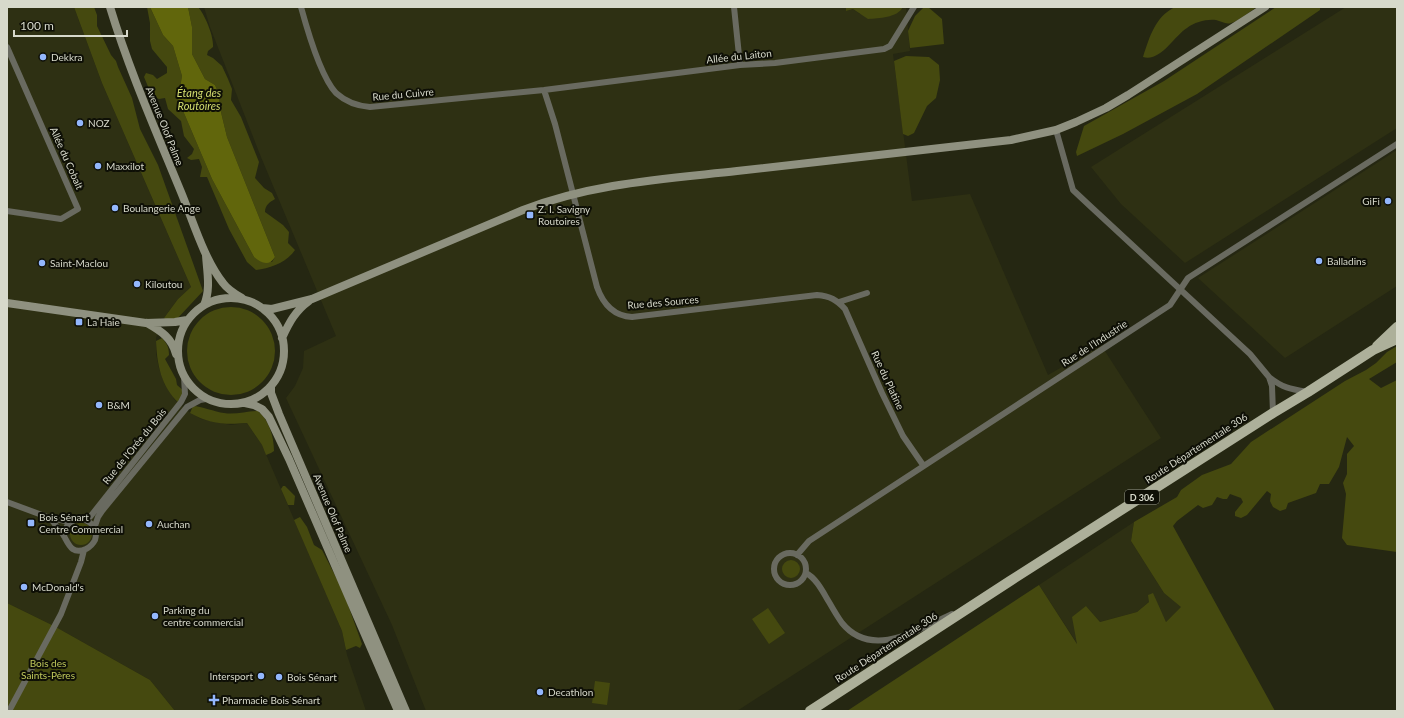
<svg xmlns="http://www.w3.org/2000/svg" width="1404" height="718" font-family="Lato,sans-serif">
	<rect width="100%" height="100%" fill="#252712"/>
	<path fill="#2e3013" d="M7,7H74L102,83L191,287L178,299L164,318H160L159,329L156,338V354L159,368L165,385L175,400L189,412L201,419L231,425L247,423L262,445L342,631L347,655L366,711H175L150,680L54,626L7,603Z
		M204,7H846V11L853,9L860,14L901,10L903,7H906L910,51L893,54L912,201L970,194L1048,375L1101,345L1161,438L737,711H426L392,625L286,398L295,386L303,368L304,351L336,336L261,157L210,27Z
		M1346,7H1397V128L1185,263L1121,204L1091,167Z
		M1397,150V286L1285,358L1198,278Z
		M1134,522L1131,541L1164,593L1182,607L1166,622L1152,594L1149,602L1137,612L1100,622L1086,606L1078,645L1039,585Z"/>
	<path fill="#45490f" d="M74,7H94L97,15V26L111,55L116,61L118,67L132,98L140,129L158,165L203,291L176,320L167,321L164,318L178,299L191,287L102,83Z
		M147,7H150L163,35L173,46L182,76L178,99L212,179L254,257L272,262L275,257L227,137L219,104V94L215,85L205,79L192,54V27L188,7H198C205,15 214,36 213,47L208,51L207,55L213,58L222,66L228,79L232,89L231,100L241,117L259,162L255,178L264,188L272,193L275,199C270,202 265,205 265,212L283,225L289,232L288,243L295,250C286,263 271,268 256,270L247,262L229,229L207,177H200L202,167L199,159L191,160L187,158L192,154L194,149L184,136L181,121L168,109L165,98L159,99L152,96L144,77L146,73L153,75L157,79L167,73V67L152,49L150,41V23Z
		M846,7H903C897,18 879,18 868,19L853,9L846,11Z
		M924,7H928L942,19L944,44L910,48L908,31L915,16Z
		M1175,7H1257C1250,11 1239,21 1231,23C1226,25 1221,21 1216,20C1206,19 1195,22 1187,28C1174,36 1161,62 1143,57C1150,36 1155,17 1175,7Z
		M1276,7H1320V10L1197,94L1123,134L1077,156L1076,152L1084,126L1164,81Z
		M906,56L929,57L939,65L940,80L936,98L927,106L914,133L908,136L903,134L894,61Z
		M187 351a44 44 0 1 1 88 0a44 44 0 1 1-88 0Z
		M162,338C167,344 169,347 169,355L165,359L176,379L177,385L185,392L179,403C161,387 157,364 156,341Z
		M1397,346V362L1369,379L1381,388L1397,380V552L1347,545L1342,538L1346,494L1343,483L1347,474V454L1354,446L1347,437L1339,467L1329,484H1320L1316,493L1288,503L1286,509L1280,511L1273,507L1270,501L1271,494L1267,491L1247,515L1241,518L1235,516V512L1243,502L1241,498L1230,494L1227,499H1223L1217,497L1212,505L1203,508L1198,505L1177,521L1173,526L1275,711H847L1039,585L1077,644L1072,617L1086,606L1100,622L1137,612L1149,602L1148,595L1153,593L1166,622L1181,607L1164,593L1131,541L1134,522L1177,497L1181,490L1202,475L1231,464L1251,442L1345,381L1366,370L1376,363L1387,352Z
		M193,406C201,406 215,412 224,413C235,415 247,411 258,411C269,420 274,437 274,451L271,453L266,455L262,445L247,423C225,425 210,424 190,413Z
		M283,486H285L295,496L294,505H288L281,489Z
		M300,517L307,527L314,545L322,550L343,591L362,644L360,648L356,646L346,650L342,631L294,520Z
		M70 534a11 11 0 1 1 22 0a11 11 0 1 1-22 0Z
		M782 569a9 9 0 1 1 18 0a9 9 0 1 1-18 0Z
		M7,603L54,626L150,680L175,711H7Z
		M768,608L785,633L769,644L752,619Z
		M595,681L610,683L607,705L592,703Z"/>
	<path fill="#61660c" d="M150,7H188L192,27V54L205,79L215,85L219,94V104L227,137L275,257C269,267 261,263 254,257L212,179L178,99L182,76L173,46L163,35Z"/>
	<g fill="none" stroke-linecap="round" stroke-linejoin="round">
		<path stroke="#696a60" stroke-width="6" d="M301,7C307,29 321,77 336,93C346,102 357,106 370,107L544,90L740,65L775,63L884,49L890,46L914,7
			M734,7L740,65
			M7,47L78,209L61,219L7,211
			M544,90L555,124L597,287C603,304 613,316 632,317L817,295C830,296 837,300 845,309L882,393L903,436L923,465
			M1056,130L1073,190L1089,205L1250,354L1269,377
			M839,302L867,293
			M1273,413L1272,386L1269,377C1283,388 1290,389 1308,392
			M7,502L50,518L71,522
			M50,518C54,523 58,528 62,533C68,541 70,556 86,549C90,547 93,544 95,540C102,518 66,509 64,536
			M84,519L90,517L181,402L185,394L184,377
			M94,529L98,517L102,511L187,407L200,400L206,399
			M774 569a16 16 0 1 1 32 0a16 16 0 1 1-32 0Z
			M797,555L809,541L1170,305L1188,278L1397,144
			M806,573C816,578 823,592 829,602C833,609 837,616 842,623C872,660 919,629 952,614
			M9,711L61,614L81,562L84,550"/>
		<path stroke="#8f9180" stroke-width="8" d="M110,7C129,70 156,131 181,192C193,221 204,259 223,283C228,290 235,294 242,298
			M178 351a53 53 0 1 1 106 0a53 53 0 1 1-106 0Z
			M7,303L146,323L175,322L187,320
			M204,305C211,289 207,272 206,255
			M262,308L272,309L312,299L523,210C592,183 665,179 737,171C828,161 920,150 1011,140L1056,130L1076,122L1106,108L1128,95L1265,7
			M147,323C161,331 172,338 176,354
			M282,338C289,323 295,311 309,301
			M271,386V393L279,414L406,711
			M245,403L254,405L262,409L269,417L289,459L398,711"/>
		<path stroke="#adb09a" stroke-width="10" d="M1377,346L1397,327
			M810,711L1010,581L1273,413L1308,392L1373,350L1397,339"/>
	</g>
	<g fill="#93b7fd" stroke="#0e0f06" stroke-width="1.5">
		<circle cx="43" cy="57" r="4"/>
		<circle cx="80" cy="123" r="4"/>
		<circle cx="98" cy="166" r="4"/>
		<circle cx="1388" cy="201" r="4"/>
		<circle cx="115" cy="208" r="4"/>
		<rect x="526" y="211" width="8" height="8" rx="2"/>
		<circle cx="1319" cy="261" r="4"/>
		<circle cx="42" cy="263" r="4"/>
		<circle cx="137" cy="284" r="4"/>
		<rect x="75" y="318" width="8" height="8" rx="2"/>
		<circle cx="99" cy="405" r="4"/>
		<rect x="27" y="519" width="8" height="8" rx="2"/>
		<circle cx="149" cy="524" r="4"/>
		<circle cx="24" cy="587" r="4"/>
		<circle cx="155" cy="616" r="4"/>
		<circle cx="261" cy="676" r="4"/>
		<circle cx="279" cy="677" r="4"/>
		<circle cx="540" cy="692" r="4"/>
		<path d="M212 694h4v4h4v4h-4v4h-4v-4h-4v-4h4z"/>
	</g>
	<g text-anchor="middle" dominant-baseline="central" stroke-width="4" stroke-linejoin="round" paint-order="stroke">
		<rect fill="#0e0f06" stroke="#9b9c90" stroke-width="1" x="1125" y="490" width="34" height="14" rx="3"/>
		<g font-size="9" font-weight="bold" fill="#d7d9cb">
			<text x="1142" y="497">D 306</text>
		</g>
		<g font-size="10" fill="#d7d9cb" stroke="#0e0f06">
			<text transform="translate(739 56) rotate(-6)">Allée du Laiton</text>
			<text transform="translate(403 94) rotate(-5)">Rue du Cuivre</text>
			<text transform="translate(165 126) rotate(68)">Avenue Olof Palme</text>
			<text transform="translate(67 158) rotate(66)">Allée du Cobalt</text>
			<text transform="translate(663 302) rotate(-5)">Rue des Sources</text>
			<text transform="translate(1094 343) rotate(-33)">Rue de l'Industrie</text>
			<text transform="translate(888 380) rotate(65)">Rue du Platine</text>
			<text transform="translate(134 446) rotate(-51)">Rue de l'Orée du Bois</text>
			<text transform="translate(1196 448) rotate(-33)">Route Départementale 306</text>
			<text transform="translate(333 513) rotate(67)">Avenue Olof Palme</text>
			<text transform="translate(886 647) rotate(-33)">Route Départementale 306</text>
		</g>
		<g font-size="10" fill="#d7d9cb" stroke="#0e0f06" text-anchor="start">
			<text x="51" y="57">Dekkra</text>
			<text x="88" y="123">NOZ</text>
			<text x="106" y="166">Maxxilot</text>
			<text x="1380" y="201" text-anchor="end">GiFi</text>
			<text x="123" y="208">Boulangerie Ange</text>
			<text x="538" y="209">Z. I. Savigny<tspan x="538" dy="12">Routoires</tspan></text>
			<text x="1327" y="261">Balladins</text>
			<text x="50" y="263">Saint-Maclou</text>
			<text x="145" y="284">Kiloutou</text>
			<text x="87" y="322">La Haie</text>
			<text x="107" y="405">B&amp;M</text>
			<text x="39" y="517">Bois Sénart<tspan x="39" dy="12">Centre Commercial</tspan></text>
			<text x="157" y="524">Auchan</text>
			<text x="32" y="587">McDonald's</text>
			<text x="163" y="610">Parking du<tspan x="163" dy="12">centre commercial</tspan></text>
			<text x="253" y="676" text-anchor="end">Intersport</text>
			<text x="287" y="677">Bois Sénart</text>
			<text x="548" y="692">Decathlon</text>
			<text x="222" y="700">Pharmacie Bois Sénart</text>
		</g>
		<g font-size="10" fill="#c0c95b" stroke="#0e0f06">
			<text x="48" y="663">Bois des<tspan x="48" dy="12">Saints-Pères</tspan></text>
		</g>
		<g font-size="11" font-style="italic" fill="#d5df70" stroke="#0e0f06">
			<text x="199" y="92">Étang des<tspan x="199" dy="13">Routoires</tspan></text>
		</g>
	</g>
	<rect width="1404" height="718" fill="none" stroke="#d7d9cb" stroke-width="16"/>
	<path d="M14 30v6h113v-6" fill="none" stroke="#d7d9cb" stroke-width="2"/>
	<text x="20" y="30" font-size="12" fill="#d7d9cb" stroke="#0e0f06" stroke-width="3" paint-order="stroke">100 m</text>
</svg>
